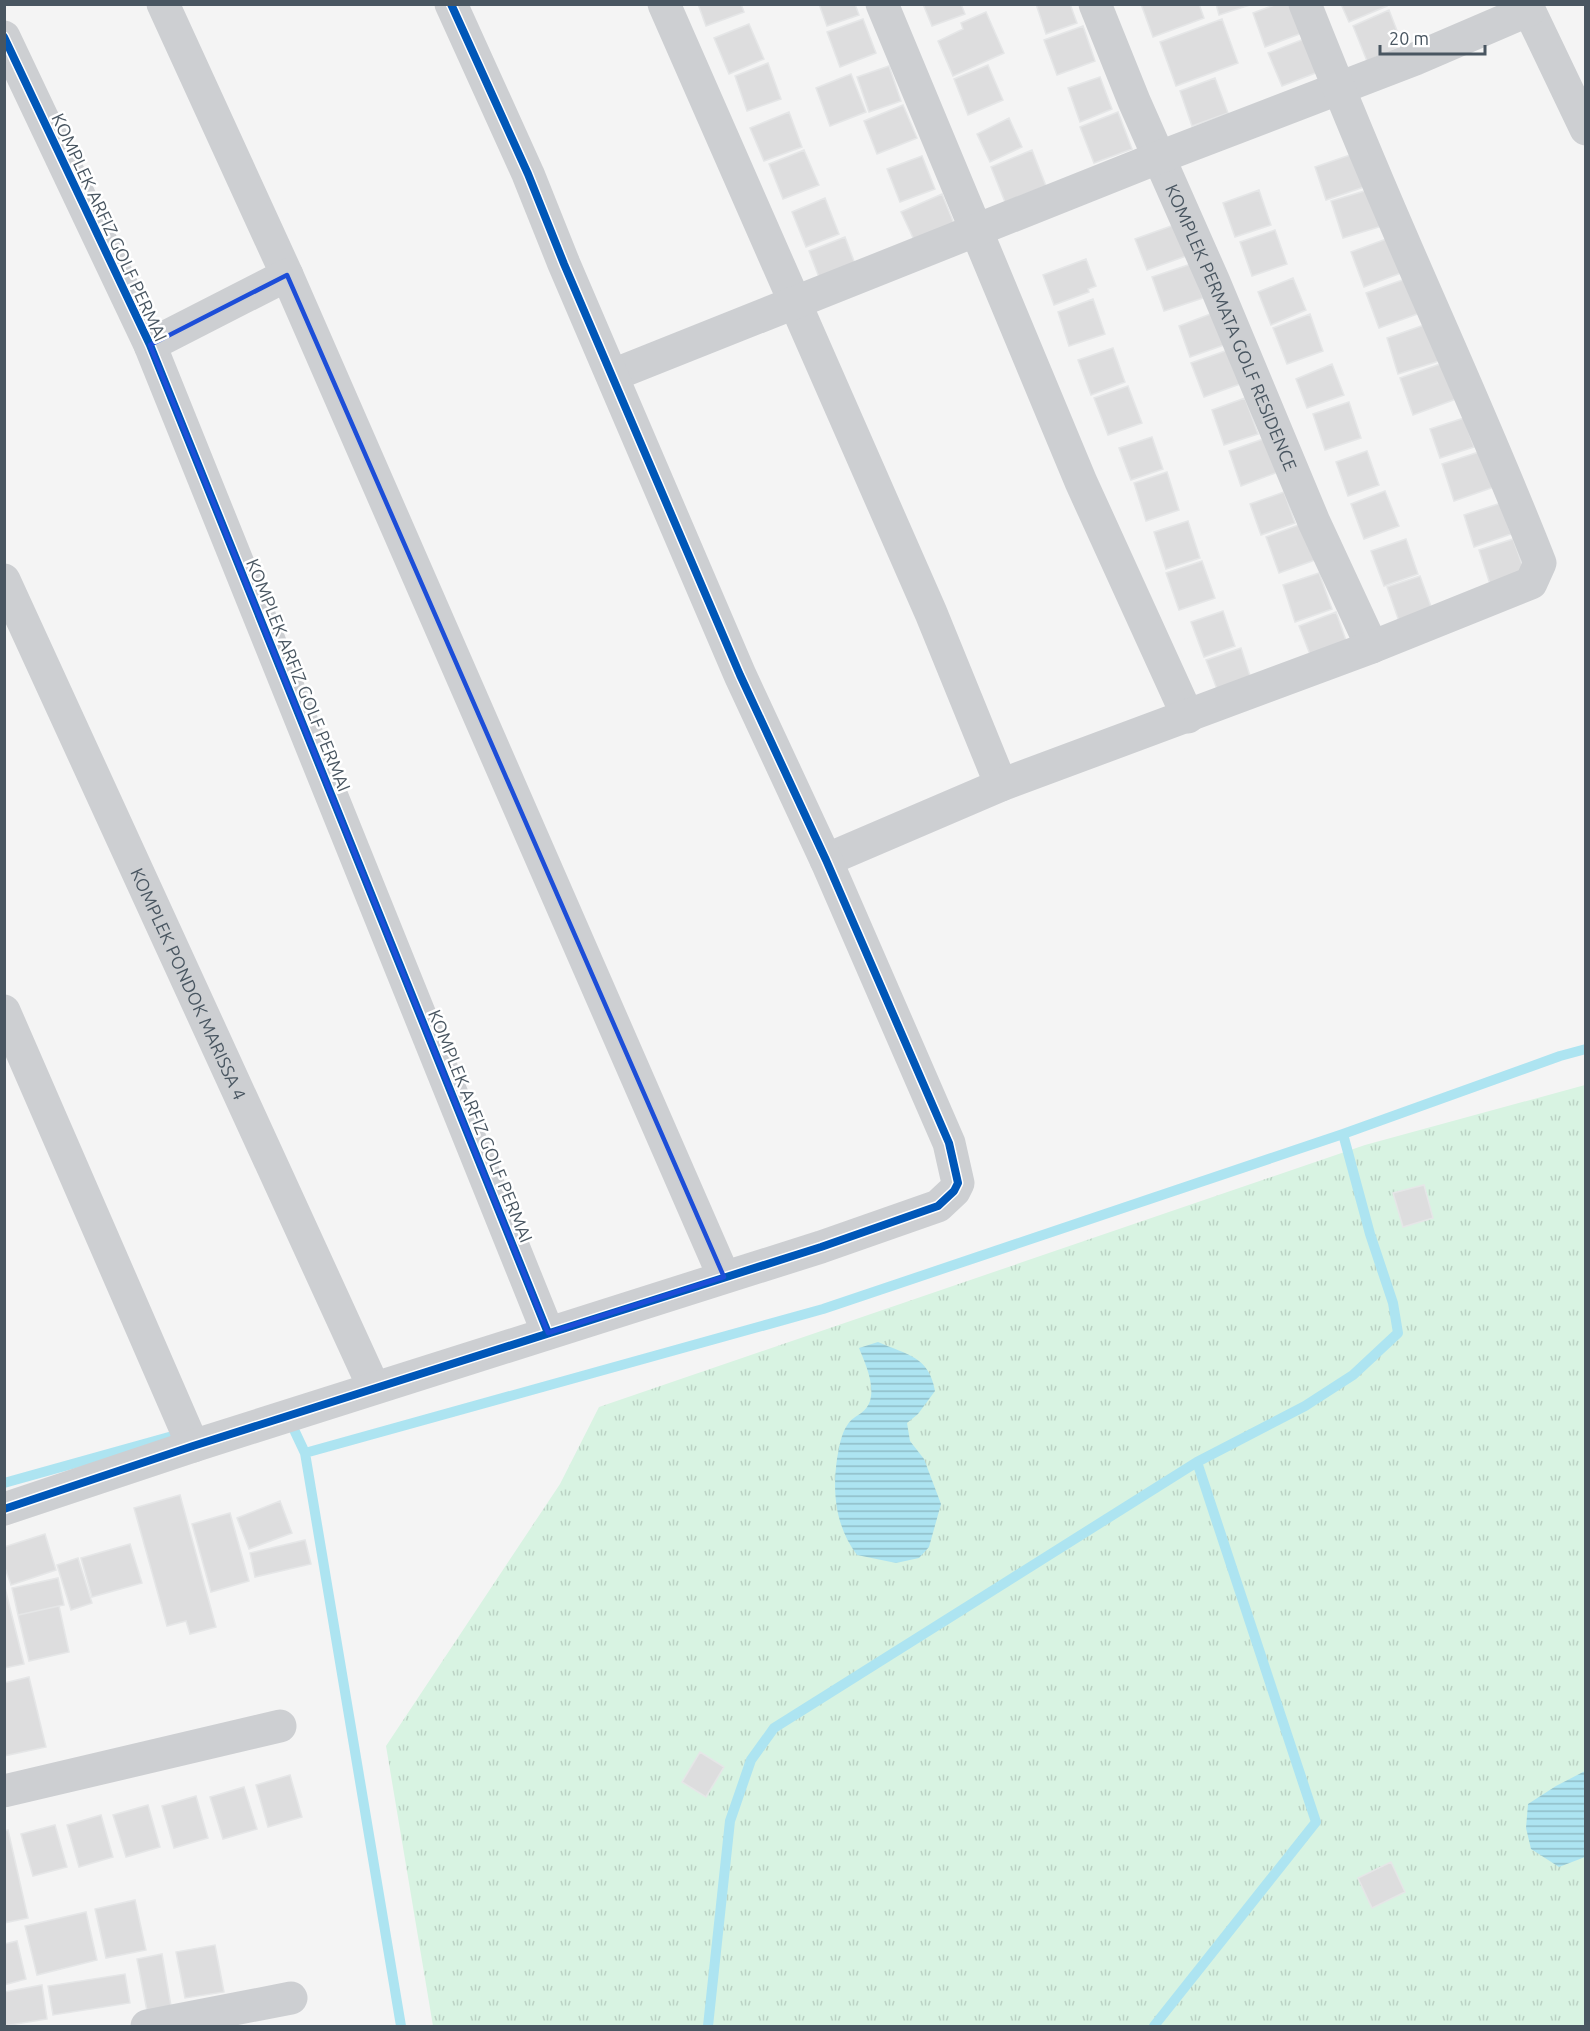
<svg xmlns="http://www.w3.org/2000/svg" width="1590" height="2031" font-family="Ubuntu,sans-serif">
	<defs>
		<pattern id="grass-tufts" width="24" height="20" patternUnits="userSpaceOnUse" patternTransform="scale(1.5)"><rect width="24" height="20" fill="#d8f3e2"/><path d="M3 7l-1-3M5 7V3M7 7l1-3M15 17l-1-3M17 17v-4M19 17l1-3" fill="none" stroke="#bbd2c4"/></pattern>
		<pattern id="water-rules" width="6" height="5" patternUnits="userSpaceOnUse" patternTransform="scale(1.5)"><rect width="6" height="5" fill="#ade4f1"/><path d="M0 2.5h6" fill="none" stroke="#8fbcc7"/></pattern>
	</defs>
	<rect width="100%" height="100%" fill="#f4f4f4"/>
	<path fill="url(#grass-tufts)" d="M1585,1085V2026H433L386,1746L560,1484L599,1407L1365,1145Z"/>
	<path fill="url(#water-rules)" d="M878,1342C907,1355 929,1356 935,1391L918,1414L907,1423L910,1441L924,1459L941,1504L929,1547L919,1558L896,1563L857,1555C836,1527 832,1494 837,1459C839,1448 841,1433 848,1424C855,1414 865,1415 870,1401C875,1384 865,1363 859,1348Z
		M1585,1771V1857L1559,1867L1531,1849L1526,1828L1528,1804L1556,1786Z"/>
	<g fill="none" stroke-linecap="round" stroke-linejoin="round">
		<path stroke="#ade4f1" stroke-width="10" d="M289,1419L305,1453L401,2026
			M305,1453L823,1309L1343,1134L1560,1056L1586,1049
			M4,1483L169,1437
			M708,2026L730,1821L751,1760L774,1728L1197,1462L1305,1406L1353,1375L1398,1333L1393,1303L1370,1234L1343,1134
			M1154,2026L1316,1822L1197,1462"/>
	</g>
	<path fill="#ddddde" stroke="#e5e6e7" stroke-width="1.5" d="M698,4H741L744,12L706,26Z
		M819,4H855L859,15L827,26Z
		M923,4H961L965,14L932,26Z
		M1036,4H1070L1077,23L1046,34Z
		M1141,4H1199L1204,18L1153,37Z
		M1216,4H1250V5L1219,15Z
		M1277,4H1292L1302,33L1265,47L1253,13Z
		M1341,4H1386L1387,6L1349,22Z
		M1389,10L1403,46L1367,61L1353,26Z
		M986,12L1004,53L953,76L938,41L963,29L961,23Z
		M863,19L876,53L840,67L827,32Z
		M1222,19L1238,63L1176,86L1160,42Z
		M749,24L764,59L729,74L714,38Z
		M1083,26L1095,61L1057,75L1044,40Z
		M1304,39L1318,72L1282,86L1268,53Z
		M768,63L781,99L747,111L735,76Z
		M988,65L1003,100L968,115L954,79Z
		M889,66L901,101L869,112L857,77Z
		M851,74L866,112L830,126L816,88Z
		M1100,77L1112,109L1080,122L1068,88Z
		M1215,78L1228,113L1192,126L1180,91Z
		M903,105L917,138L877,154L864,121Z
		M789,112L802,147L764,161L750,128Z
		M1118,112L1132,149L1094,163L1080,127Z
		M1009,118L1022,147L990,162L977,134Z
		M804,150L819,185L783,199L769,164Z
		M1032,150L1046,186L1005,202L991,167Z
		M1353,154L1364,187L1326,200L1315,167Z
		M922,156L935,189L900,202L887,169Z
		M1371,189L1382,226L1343,238L1331,201Z
		M1259,190L1271,225L1235,237L1223,203Z
		M942,194L955,226L916,244L901,212Z
		M825,198L839,234L806,247L792,212Z
		M1174,225L1186,256L1147,270L1135,239Z
		M1275,230L1287,264L1252,276L1240,242Z
		M845,237L858,272L822,285L809,251Z
		M1389,238L1401,273L1364,287L1351,252Z
		M1086,259L1096,286L1088,289L1089,292L1054,305L1043,275Z
		M1191,264L1203,298L1164,311L1152,277Z
		M1293,278L1306,310L1271,325L1258,292Z
		M1408,278L1420,313L1379,328L1366,293Z
		M1093,299L1105,334L1069,346L1058,312Z
		M1213,313L1224,345L1190,357L1179,326Z
		M1310,314L1323,351L1287,364L1273,328Z
		M1427,324L1439,361L1398,374L1387,338Z
		M1113,348L1125,382L1091,395L1078,360Z
		M1228,350L1240,384L1204,397L1191,363Z
		M1443,363L1456,399L1413,415L1400,378Z
		M1332,364L1344,395L1307,408L1296,379Z
		M1128,386L1142,423L1108,435L1094,398Z
		M1245,398L1258,434L1224,445L1212,410Z
		M1349,402L1361,438L1325,450L1313,414Z
		M1464,418L1474,447L1440,458L1430,429Z
		M1152,437L1163,469L1131,480L1119,448Z
		M1266,438L1278,472L1241,486L1229,451Z
		M1367,451L1379,485L1348,496L1336,462Z
		M1482,451L1494,487L1454,501L1442,464Z
		M1167,472L1179,510L1146,521L1134,483Z
		M1385,491L1399,526L1364,539L1351,504Z
		M1284,492L1295,523L1261,535L1250,504Z
		M1501,503L1511,534L1474,547L1464,515Z
		M1188,521L1200,558L1166,569L1154,532Z
		M1301,524L1315,560L1279,573L1266,537Z
		M1406,539L1418,574L1384,586L1371,551Z
		M1513,539L1526,575L1491,587L1479,550Z
		M1202,561L1215,598L1179,610L1166,573Z
		M1319,573L1332,609L1295,622L1283,585Z
		M1420,576L1433,612L1400,624L1387,587Z
		M1223,611L1235,646L1204,657L1191,622Z
		M1336,612L1349,649L1313,662L1299,626Z
		M1241,648L1253,685L1220,697L1206,660Z
		M1424,1185L1433,1218L1403,1227L1393,1193Z
		M180,1495L216,1627L190,1634L186,1621L167,1626L134,1508Z
		M280,1501L292,1533L249,1549L237,1518Z
		M230,1513L249,1581L211,1592L192,1524Z
		M45,1534L56,1570L11,1585L4,1565V1547Z
		M305,1540L311,1564L255,1577L250,1553Z
		M130,1544L142,1583L92,1597L81,1558Z
		M78,1558L92,1603L71,1610L57,1565Z
		M58,1578L64,1605L18,1615L12,1588Z
		M4,1584L24,1664L4,1668Z
		M59,1606L69,1652L29,1661L18,1615Z
		M29,1677L46,1747L4,1756V1683Z
		M700,1752L724,1767L706,1797L682,1782Z
		M290,1775L302,1817L268,1827L256,1785Z
		M244,1787L257,1829L223,1839L210,1797Z
		M196,1796L208,1838L174,1848L162,1806Z
		M148,1805L160,1847L126,1857L113,1815Z
		M101,1815L113,1857L79,1867L67,1825Z
		M55,1825L67,1867L33,1876L21,1834Z
		M8,1830L28,1918L4,1923V1831Z
		M1391,1862L1405,1892L1372,1908L1358,1878Z
		M135,1900L146,1950L106,1958L95,1909Z
		M86,1912L97,1960L37,1975L25,1926Z
		M17,1941L26,1979L4,1985V1944Z
		M215,1945L224,1992L185,1998L176,1952Z
		M162,1954L171,2006L147,2011L137,1959Z
		M125,1974L130,2003L53,2015L48,1986Z
		M42,1985L47,2019L4,2026V1992Z"/>
	<g fill="none" stroke-linecap="round" stroke-linejoin="round">
		<g stroke="#cdcfd2" stroke-width="33">
			<path d="M163,4L287,275"/>
			<path d="M664,4L931,613L1001,785"/>
			<path d="M882,4L1081,482L1188,717"/>
			<path id="s1" d="M1095,4L1134,101L1214,282L1314,522L1372,647"/>
			<path d="M1529,10L1586,129"/>
			<path d="M4,37L150,345L548,1333"/>
			<path d="M150,345L287,275L724,1277"/>
			<path d="M613,375L1160,157L1415,59L1529,10L1527,4"/>
			<path id="s2" d="M4,580L374,1388"/>
			<path d="M826,860L1001,785L1372,647L1531,583L1540,563C1497,453 1448,345 1401,236C1368,160 1336,82 1305,4"/>
			<path d="M4,1011L193,1446"/>
			<path d="M4,1509L193,1446L821,1247L938,1206L954,1191L958,1183L949,1143L826,860L740,675L564,264L528,174L451,4"/>
			<path d="M4,1791L280,1726"/>
			<path d="M147,2026L291,1998"/>
		</g>
		<defs>
			<path id="cycleway" d="M4,37L150,345L548,1333
				M4,1509L193,1446L821,1247L938,1206L954,1191L958,1183L949,1143L826,860L740,675L564,264L528,174L451,4"/>
		</defs>
		<use href="#cycleway" stroke="#fff" stroke-width="11"/>
		<use href="#cycleway" stroke="#0057b8" stroke-width="8"/>
	</g>
	<path fill="none" stroke="#1d4ed8" stroke-width="4.5" stroke-linejoin="round" d="M287,275L724,1277L548,1333L150,345Z"/>
	<g text-anchor="middle" dominant-baseline="central" stroke-width="5" stroke-linejoin="round" paint-order="stroke">
		<g font-size="18" fill="#495661" stroke="#fff">
			<text transform="translate(110 227) rotate(65)">KOMPLEK ARFIZ GOLF PERMAI</text>
			<text stroke="none"><textPath href="#s1" startOffset="351">KOMPLEK PERMATA GOLF RESIDENCE</textPath></text>
			<text transform="translate(299 675) rotate(68)">KOMPLEK ARFIZ GOLF PERMAI</text>
			<text stroke="none"><textPath href="#s2" startOffset="444">KOMPLEK PONDOK MARISSA 4</textPath></text>
			<text transform="translate(481 1126) rotate(68)">KOMPLEK ARFIZ GOLF PERMAI</text>
		</g>
	</g>
	<rect width="1590" height="2031" fill="none" stroke="#495661" stroke-width="12"/>
	<path d="M1380 45v9h105v-9" fill="none" stroke="#495661" stroke-width="3"/>
	<text x="1389" y="45" font-size="18" fill="#495661" stroke="#ffffff" stroke-width="4.5" paint-order="stroke">20 m</text>
</svg>
